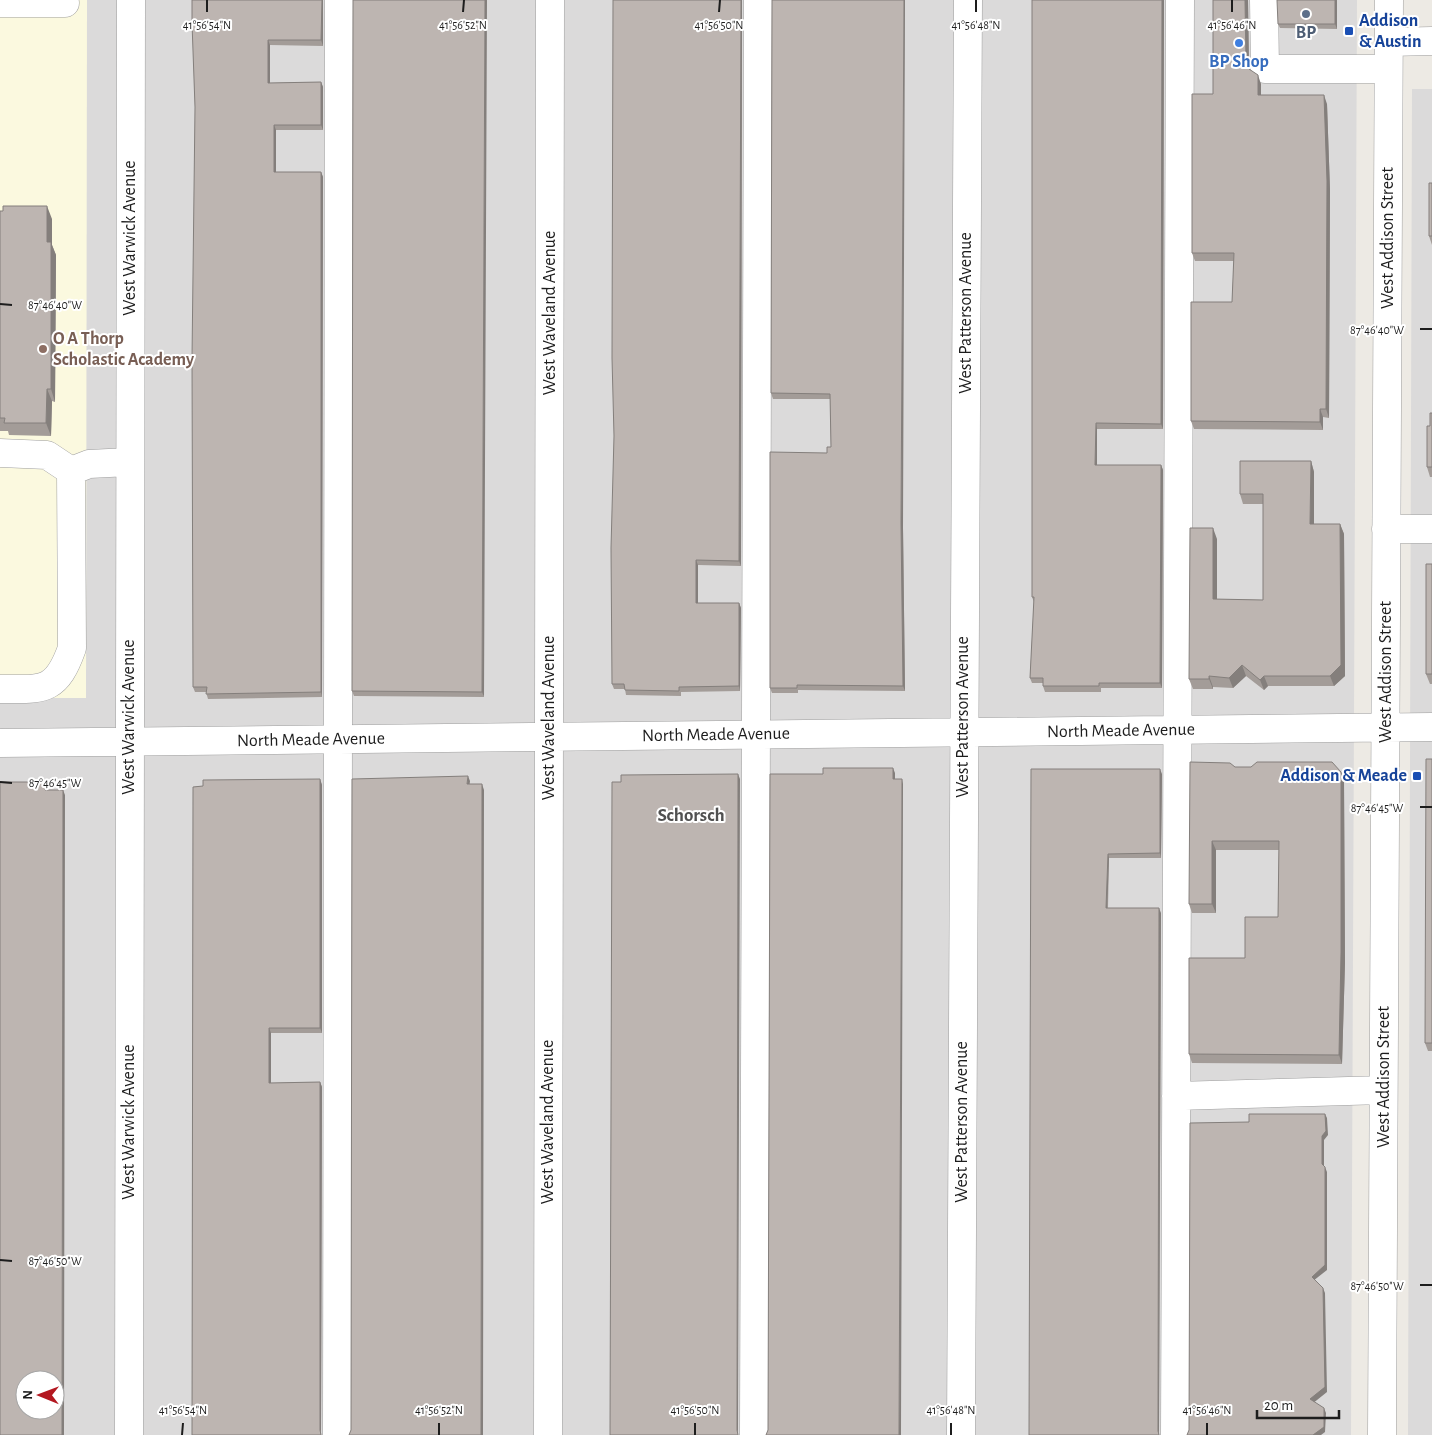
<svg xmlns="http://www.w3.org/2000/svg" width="1432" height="1435" font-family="'Alegreya Sans',sans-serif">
	<rect width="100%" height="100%" fill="#edeae4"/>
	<path fill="#dbdada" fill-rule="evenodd" d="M0,0H1357L1351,1435H0ZM25,1380H55V1410H25Z
		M1412,89H1432V1435H1408Z"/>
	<path fill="#fbf9df" d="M0,0H87L86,698H0Z"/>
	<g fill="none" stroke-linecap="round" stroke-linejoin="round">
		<defs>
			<path id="minor" d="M1264,0L1265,69H1388
				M0,3H65
				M1389,42L1432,41
				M0,453L47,455L71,471L72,648C56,693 43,689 0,689
				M71,471L89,464L129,462
				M1386,529H1432
				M0,743L1432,727
				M1176,1096L1383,1090
				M129,1435L131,0
				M337,1435L339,0
				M548,1435L550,0
				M754,1435L758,0
				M961,1435L968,0
				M1175,1435L1180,0
				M1382,1435L1389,0"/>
		</defs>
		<use href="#minor" stroke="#9e9e9e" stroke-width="29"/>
		<use href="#minor" stroke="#fff" stroke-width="28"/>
	</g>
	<path fill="#a39c98" d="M192,0H323V46L270,45V83L321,82L323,87V130H276V172H321L323,177L322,697L208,699L206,692H195L193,687L195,107Z
		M353,0L484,697L354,696L352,691Z
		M613,0H742L741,566L698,565V603H739L741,608L740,691L681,692V696L626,695L625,689H614L612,684L614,436Z
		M772,0L903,528L905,691L798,690V693H772L770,688L827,453L831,447L830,399H773L771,393Z
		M1032,0H1164L1163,429H1097V465H1161L1163,470L1162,688H1101V692H1045L1043,686V683H1032L1030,678L1034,602L1032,597Z
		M1213,0H1248L1249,69L1261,84V95L1327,104L1330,190L1329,418L1323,417V430L1194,429L1191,421L1232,302L1234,261H1195L1192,253L1213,94Z
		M1337,0V29L1280,28L1278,24Z
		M1432,183V245L1429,236Z
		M0,211L52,219V245L56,255L55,402L52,401L51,436L9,435L8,431H0Z
		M1432,413V477H1430L1427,467Z
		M1311,461L1314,472V524H1340L1344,534L1345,676L1334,686H1268L1264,690L1246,676L1233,688L1213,687V689H1193L1189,679L1217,539V599L1263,600V504H1243L1240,494Z
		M1432,564V684H1430L1426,674Z
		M1432,759V1051H1428L1425,1043Z
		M1235,767L1341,772L1344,781L1345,963L1342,1064L1192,1063L1189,1054L1245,958L1278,917L1279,850H1216V913H1192L1189,904Z
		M1031,769L1162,774L1161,858H1109L1108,908L1161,913L1159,1435Z
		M320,779L322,785V1033H271V1083L320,1082L322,1087L321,1435H192L193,787Z"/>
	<path fill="#847f7c" d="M322,0H323V46L321,40Z
		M485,0H487L484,697L482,692Z
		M741,0H742L741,566L739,561Z
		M904,0H905L903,528L905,691L903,686L901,523Z
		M1162,0H1164L1163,429L1161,424Z
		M1245,0H1248L1249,69L1252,77L1246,61Z
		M1335,0H1337V29L1335,24Z
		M268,40L270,45V88L268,83Z
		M1258,75L1261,84V104L1258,95Z
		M321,82L323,87V130L321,125Z
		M1324,95L1327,104L1330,190L1329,418L1326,409Z
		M274,125L276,130V177L274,172Z
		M321,172L323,177L322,697L321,692Z
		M47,206L52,219V245L56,255L55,402L51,389L47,242Z
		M47,389L52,401L51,436L46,423Z
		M1320,409L1323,417V430L1320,422Z
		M1096,423L1097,429V470L1095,465Z
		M1311,461L1314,472V534L1310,524Z
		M1161,465L1163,470L1162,688L1160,683Z
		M1340,524L1344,534L1345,676L1334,686L1330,676Z
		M1213,528L1217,539V609L1213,599Z
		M696,560L698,565V608L696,603Z
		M739,603L741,608L740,691L739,686Z
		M1242,665L1246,676L1233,688L1229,678Z
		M1209,676L1213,687V689L1209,679Z
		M1264,676L1268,686L1264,690L1260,680Z
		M893,768L895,773V784L893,779Z
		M1160,769L1162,774L1161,858L1160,853Z
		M1341,772L1344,781L1345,963L1342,1064L1339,1055Z
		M738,774L740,779L738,1435L737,1430Z
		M468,776L470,781L469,789L467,784Z
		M320,779L322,785V1033L320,1028Z
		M902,779L903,784L901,1435H899Z
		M482,784L484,790L483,1435H481Z
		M63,790L65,795L64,1435H62Z
		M1212,841L1216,850V913L1212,904Z
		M1108,854L1109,858L1107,913L1106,908Z
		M1159,908L1161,913L1159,1435L1158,1431Z
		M269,1028L271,1033V1088L269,1083Z
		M320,1082L322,1087L321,1435L320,1430Z
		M1325,1114L1327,1118L1328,1135L1324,1140V1169L1322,1164V1136Z
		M1325,1167L1327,1172V1270L1313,1281L1312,1277Z
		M1323,1288L1325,1293L1327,1392L1312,1404L1310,1399Z
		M1324,1408L1326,1413L1325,1432L1321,1435H1313Z"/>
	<path fill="#bdb5b1" stroke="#847f7c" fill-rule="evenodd" d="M192,0H322L321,40H268V83L321,82V125H274V172H321V692L206,694L207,687H193L192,358L195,107L192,23Z
		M353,0H485L482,692L352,691Z
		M613,0H741L739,561L696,560V603H739V686L679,687V691L625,690L624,684H612L611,548L614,436L612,358Z
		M772,0H904L901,523L903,686L797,685V688H770V452L827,453V447H831L830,394L771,393Z
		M1032,0H1162L1161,424L1096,423L1095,465H1161L1160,683H1099V686H1043V678H1030L1034,597H1032Z
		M1213,0H1245L1246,61L1249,69L1258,75V95H1324L1327,181L1326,409H1320V422L1191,421V302H1232L1234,253H1192V94H1213Z
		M1277,0H1335V24H1278Z
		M1429,183H1432V236H1429Z
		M3,206H47V242H51V389H47L46,423H4L5,418H0V211H3Z
		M1430,413H1432V467H1427V426H1430Z
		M1240,461H1311L1310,524H1340L1341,665L1330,676H1264L1260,680L1242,665L1229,678L1209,676V679H1189L1190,528H1213V599L1263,600V494H1240Z
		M1426,564H1432V674H1426Z
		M1426,759H1432V1043H1425Z
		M1190,762L1230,763L1235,767H1251L1257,762H1332L1341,772V953L1339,1055L1189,1054V958H1245V917H1278L1279,841H1212V904H1189Z
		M823,768H893V779H902L899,1435H766L768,1430L770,774H823Z
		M1031,769H1160V853L1108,854L1106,908H1159L1158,1431L1159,1435H1029Z
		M738,774L737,1430L738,1435H610L612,782H621V775Z
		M468,776L467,784H482L481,1435H349L351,1430L352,779Z
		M320,779V1028H269V1083L320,1082V1430L321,1435H192L193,787L203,786V780Z
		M0,782H45V790H63L62,1435H0ZM25,1380H55V1410H25Z
		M1249,1114H1325L1326,1131L1322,1136V1164L1325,1167V1265L1312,1277L1323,1288L1325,1387L1310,1399L1324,1408V1427L1313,1435H1187L1189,1430L1190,1123L1249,1122Z"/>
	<path fill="none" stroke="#1d1d1d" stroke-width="2" d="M207,12V0M463,12L464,0M719,12L720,0M976,12V0M1232,12V0M0,304L12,305M1420,329H1432M0,782L12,783M1420,807H1432M0,1260L12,1261M1420,1285H1432M182,1435L183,1423M439,1435V1423M695,1435V1423M951,1435V1423M1207,1435V1423"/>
	<circle fill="#5c6f8a" stroke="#fff" stroke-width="2" cx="1306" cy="14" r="5"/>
	<g fill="#1a4fb4" stroke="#fff" stroke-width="2">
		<rect x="1344" y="26" width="10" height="10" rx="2.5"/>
		<rect x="1412" y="771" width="10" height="10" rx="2.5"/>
	</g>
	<circle fill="#3f7fe0" stroke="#fff" stroke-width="2" cx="1239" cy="43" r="5"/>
	<circle fill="#8d6e63" stroke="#fff" stroke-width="2" cx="43" cy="349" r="5"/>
	<g text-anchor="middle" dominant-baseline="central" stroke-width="4" stroke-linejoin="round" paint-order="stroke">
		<g font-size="18" font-weight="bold" fill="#164399" stroke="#fff" text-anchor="start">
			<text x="1359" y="21">Addison<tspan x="1359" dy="21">&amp; Austin</tspan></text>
			<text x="1407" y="776" text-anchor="end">Addison &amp; Meade</text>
		</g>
		<g font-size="18" font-weight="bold" fill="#4e5e75" stroke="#fff">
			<text x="1306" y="33">BP</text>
		</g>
		<g font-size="18" font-weight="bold" fill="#366cbe" stroke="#fff">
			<text x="1239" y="62">BP Shop</text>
		</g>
		<g font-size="18" fill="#1d1d1d" stroke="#fff">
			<text transform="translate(130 238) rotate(-90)">West Warwick Avenue</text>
			<text transform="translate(1388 238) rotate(-90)">West Addison Street</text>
			<text transform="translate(550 313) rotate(-90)">West Waveland Avenue</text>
			<text transform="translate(966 313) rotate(-90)">West Patterson Avenue</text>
			<text transform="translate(1386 672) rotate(-90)">West Addison Street</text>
			<text transform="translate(129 717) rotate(-90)">West Warwick Avenue</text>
			<text transform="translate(963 717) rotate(-90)">West Patterson Avenue</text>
			<text transform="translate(549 718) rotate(-90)">West Waveland Avenue</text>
			<text transform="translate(1121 731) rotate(-1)">North Meade Avenue</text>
			<text transform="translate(716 735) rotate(-1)">North Meade Avenue</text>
			<text transform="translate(311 740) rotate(-1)">North Meade Avenue</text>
			<text transform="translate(1384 1077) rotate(-90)">West Addison Street</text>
			<text transform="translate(129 1122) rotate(-90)">West Warwick Avenue</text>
			<text transform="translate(548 1122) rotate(-90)">West Waveland Avenue</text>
			<text transform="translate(962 1122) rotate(-90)">West Patterson Avenue</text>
		</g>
		<g font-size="18" font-weight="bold" fill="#785e54" stroke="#fff" text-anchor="start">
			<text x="53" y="339">O A Thorp<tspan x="53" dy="21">Scholastic Academy</tspan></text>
		</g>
		<g font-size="19" font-weight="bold" fill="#505050" stroke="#fff">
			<text x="691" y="815">Schorsch</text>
		</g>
	</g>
	<g font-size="12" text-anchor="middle" fill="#1d1d1d" stroke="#fff" stroke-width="4" stroke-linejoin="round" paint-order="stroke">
		<text x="207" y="29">41°56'54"N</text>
		<text x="463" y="29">41°56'52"N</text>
		<text x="719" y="29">41°56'50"N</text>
		<text x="976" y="29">41°56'48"N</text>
		<text x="1232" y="29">41°56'46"N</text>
		<text x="55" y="309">87°46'40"W</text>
		<text x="1377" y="334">87°46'40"W</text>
		<text x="55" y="787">87°46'45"W</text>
		<text x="1377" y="812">87°46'45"W</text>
		<text x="55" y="1265">87°46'50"W</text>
		<text x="1377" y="1290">87°46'50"W</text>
		<text x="183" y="1414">41°56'54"N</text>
		<text x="439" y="1414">41°56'52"N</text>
		<text x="695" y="1414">41°56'50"N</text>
		<text x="951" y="1414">41°56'48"N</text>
		<text x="1207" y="1414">41°56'46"N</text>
	</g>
	<g transform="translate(40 1395) rotate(271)"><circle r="24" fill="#ffffff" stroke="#a5a5a5"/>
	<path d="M0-4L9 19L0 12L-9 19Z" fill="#b31720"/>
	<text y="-8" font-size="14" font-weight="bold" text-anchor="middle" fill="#1d1d1d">N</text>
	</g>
	<path d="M1257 1410v8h82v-8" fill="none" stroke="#1d1d1d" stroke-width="2.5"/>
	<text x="1264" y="1410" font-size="15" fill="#1d1d1d" stroke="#ffffff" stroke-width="4" paint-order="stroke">20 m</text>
</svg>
